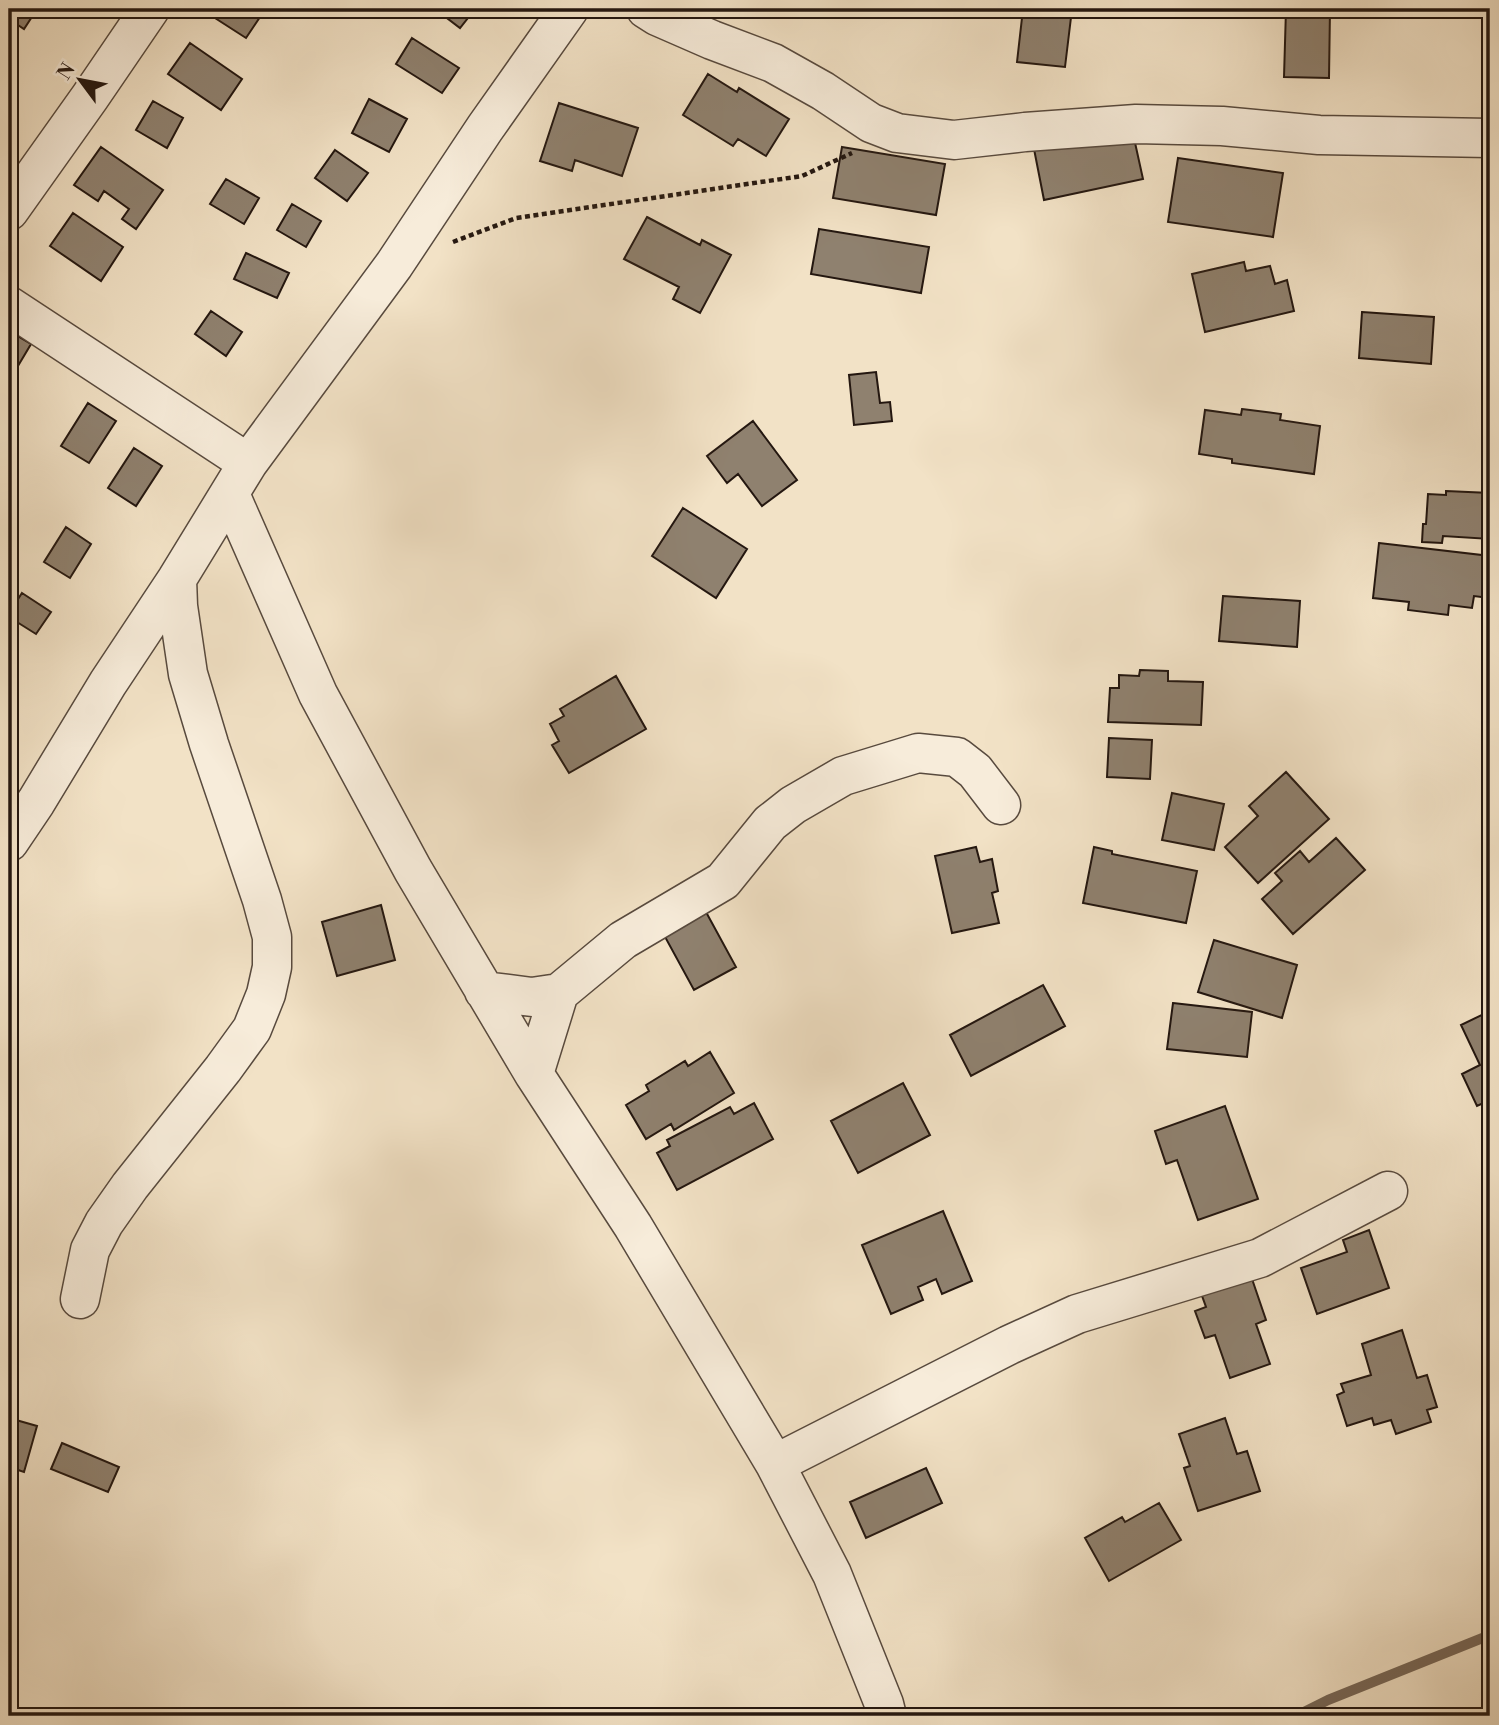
<svg xmlns="http://www.w3.org/2000/svg" width="1499" height="1725" font-family="'Libre Bodoni',serif">
	<rect width="100%" height="100%" fill="#f2e2c6"/>
	<filter id="stains"><feTurbulence type="fractalNoise" baseFrequency=".00286" numOctaves="4"/><feColorMatrix values="0 0 0 0 .2 0 0 0 0 .09 0 0 0 0 .02 0 0 0 .5 -.17"/></filter>
	<radialGradient id="worn" r=".72"><stop offset=".6" stop-color="#630" stop-opacity="0"/><stop offset="1" stop-color="#630" stop-opacity=".3"/></radialGradient>
	<g fill="none" stroke-linecap="round" stroke-linejoin="round">
		<path stroke="#766758" stroke-width="10" d="M1296,1716L1328,1700L1490,1635"/>
	</g>
	<path fill="#8f816f" stroke="#241710" stroke-width="2" d="M9,9H37L24,29L9,19Z
		M221,9H247L260,17L246,38L215,18Z
		M435,9H475L460,28Z
		M1023,9H1072L1065,67L1017,62Z
		M1286,9H1330L1329,78L1284,77Z
		M412,38L459,68L442,93L396,64Z
		M190,43L242,79L221,110L168,74Z
		M708,74L737,92L739,88L789,119L766,156L738,139L733,146L683,115Z
		M369,99L407,119L389,152L352,133Z
		M153,101L183,118L167,148L136,130Z
		M559,103L638,128L622,176L575,160L572,171L540,161Z
		M1132,129L1143,179L1044,200L1034,149Z
		M101,147L163,190L136,229L122,219L129,209L104,191L98,201L74,185Z
		M842,147L945,164L936,215L833,198Z
		M335,150L368,173L347,201L315,178Z
		M1178,158L1283,173L1273,237L1168,222Z
		M226,179L259,198L244,224L210,204Z
		M292,204L321,221L306,247L277,230Z
		M73,213L123,247L101,281L50,246Z
		M647,217L700,245L702,240L731,255L700,313L673,299L679,287L624,259Z
		M819,229L929,247L921,293L811,274Z
		M246,253L289,273L277,298L234,279Z
		M1244,262L1246,271L1270,266L1275,284L1287,280L1294,311L1205,332L1192,274Z
		M211,311L242,332L226,356L195,334Z
		M1362,312L1434,317L1431,364L1359,358Z
		M9,331L31,344L15,371L9,368Z
		M876,372L880,403L890,402L892,421L854,425L849,375Z
		M88,403L116,421L89,463L61,446Z
		M1242,409L1281,414L1280,420L1320,426L1314,474L1232,463V459L1199,454L1205,410L1241,415Z
		M753,421L797,480L762,506L738,474L727,483L707,456Z
		M134,448L162,466L136,506L108,488Z
		M1446,491L1490,493V539L1443,536L1442,543L1422,542L1423,524H1426L1428,494L1446,495Z
		M683,508L747,549L716,598L652,556Z
		M66,527L91,544L70,578L44,562Z
		M1379,543L1490,556V598L1474,596L1472,608L1449,605L1448,615L1408,610L1409,602L1373,598Z
		M22,593L51,612L36,634L9,617V613Z
		M1223,596L1300,601L1297,647L1219,641Z
		M1140,670L1168,671V681L1203,682L1201,725L1108,722L1110,688H1119V675L1139,676Z
		M616,676L646,729L569,773L552,745L559,741L550,724L564,716L560,709Z
		M1109,738L1152,740L1150,779L1107,777Z
		M1286,772L1329,819L1258,883L1225,847L1258,816L1249,806Z
		M1172,793L1224,804L1214,850L1162,840Z
		M1336,838L1365,870L1293,934L1262,899L1282,881L1275,873L1300,851L1309,862Z
		M976,847L980,862L992,859L998,891L992,893L999,923L952,933L935,856Z
		M1094,847L1112,851V854L1197,871L1186,923L1083,903Z
		M381,905L395,960L337,976L322,922Z
		M706,912L736,967L694,990L664,935Z
		M1214,940L1297,965L1282,1018L1198,992Z
		M1043,985L1065,1026L971,1076L950,1035Z
		M1173,1003L1252,1012L1247,1057L1167,1049Z
		M1490,1011V1100L1477,1106L1462,1074L1480,1065L1461,1025Z
		M710,1052L734,1093L674,1130L671,1124L646,1139L626,1105L649,1091L646,1085L685,1061L688,1066Z
		M903,1083L930,1135L858,1173L831,1121Z
		M754,1103L773,1139L677,1190L657,1153L670,1146L667,1140L730,1107L734,1114Z
		M1225,1106L1258,1199L1198,1220L1177,1160L1166,1164L1155,1131Z
		M943,1211L972,1281L942,1294L936,1279L918,1287L923,1300L891,1314L862,1245Z
		M1369,1230L1389,1288L1317,1314L1301,1268L1347,1252L1343,1240Z
		M1251,1276L1266,1320L1256,1324L1270,1364L1230,1378L1215,1335L1205,1338L1195,1311L1206,1307L1201,1293Z
		M1402,1330L1417,1378L1427,1375L1437,1407L1427,1410L1431,1422L1396,1434L1391,1420L1374,1425L1372,1418L1347,1426L1337,1395L1344,1392L1341,1384L1371,1375L1362,1344Z
		M9,1418L37,1426L24,1472L9,1467Z
		M1225,1418L1237,1454L1247,1451L1260,1491L1198,1511L1184,1468L1190,1466L1179,1434Z
		M62,1443L119,1467L108,1492L51,1469Z
		M926,1468L942,1503L866,1538L850,1502Z
		M1159,1503L1181,1540L1109,1581L1085,1538L1122,1517L1125,1522Z"/>
	<g fill="none" stroke-linecap="round" stroke-linejoin="round">
		<defs>
			<path id="minor" d="M646,9L657,16L712,40L773,63L823,91L871,123L897,133L954,140L1025,132L1136,124L1222,126L1319,135L1490,138
				M9,211L90,97L150,9
				M9,306L248,463
				M230,494L318,694L413,870L534,1074L633,1226L775,1464L832,1574L884,1704L887,1716
				M9,842L36,802L108,683L177,579L248,463L394,265L485,128L569,9
				M484,991L532,997L559,993L623,940L723,881L770,823L793,805L843,776L918,753L957,757L975,771L1001,805
				M534,1074L559,993
				M80,1299L90,1250L104,1223L130,1186L223,1069L252,1029L266,994L272,967V937L262,900L209,744L188,674L178,606L177,579
				M775,1464L1009,1345L1077,1314L1260,1258L1388,1191"/>
		</defs>
		<use href="#minor" stroke="#584a3e" stroke-width="41"/>
		<path stroke="#241710" stroke-width="4.5" stroke-dasharray="5 3.5" stroke-linecap="butt" d="M453,242L516,218L802,176L852,153"/>
		<use href="#minor" stroke="#f7ecda" stroke-width="38"/>
	</g>
	<rect width="1499" height="1725" fill="none" stroke="#f2e2c6" stroke-width="35"/>
	<rect x="10" y="10" width="1478" height="1704" fill="none" stroke="#241710" stroke-width="3.5"/>
	<rect x="18" y="18" width="1464" height="1690" fill="none" stroke="#241710" stroke-width="2"/>
	<g transform="translate(80 80) rotate(302)" stroke="#f7ecda" stroke-width="5" paint-order="stroke">
	<path d="M0-5L12 26L0 18L-12 26Z" fill="#241710"/>
	<text y="-10" font-size="19" font-weight="bold" text-anchor="middle" fill="#241710">N</text>
	</g>
	<rect width="100%" height="100%" filter="url(#stains)"/>
	<rect width="100%" height="100%" fill="url(#worn)"/>
</svg>
